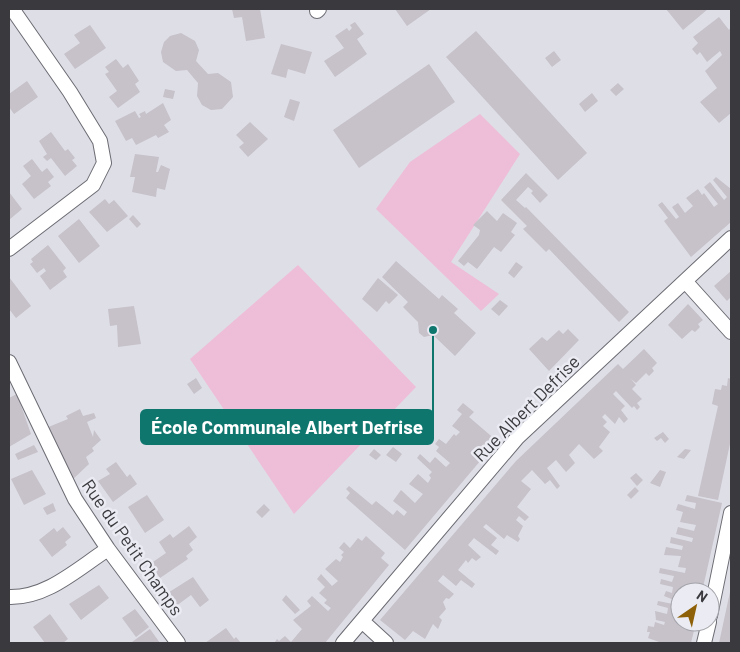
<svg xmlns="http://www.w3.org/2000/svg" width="740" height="652" font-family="Barlow,sans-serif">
	<rect width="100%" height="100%" fill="#dedee7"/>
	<path fill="#eebdd7" d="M480,114L520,154L451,262L499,294L481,311L376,209L410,162Z
		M298,265L416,387L294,514L190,359Z"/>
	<path fill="#c7c1c9" d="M232,9H260L265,38L246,41L242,17L234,18Z
		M395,9H431L407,26Z
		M666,9H708L683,30Z
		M719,17L729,30L731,27V113L719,123L700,102L717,88L705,71L722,55L720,51L707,62L700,52L697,55L692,49L698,43L693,37Z
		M355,22L364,34L357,39L367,54L335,77L324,61L344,48L335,36L347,28L349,31L352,28L350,25Z
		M90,25L106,48L75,69L64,54L80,43L74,35Z
		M476,31L587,153L558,180L446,57Z
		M181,33L195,41L199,50L196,61L208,74L218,73L231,82L233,97L222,109L211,110L202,105L197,96L198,83L187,70L176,71L163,62L161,52L164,42L170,36Z
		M281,44L312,52L305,74L288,69L286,78L271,74Z
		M554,51L561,60L552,67L545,58Z
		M116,59L123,68L128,64L139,81L135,84L140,92L118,108L109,97L117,91L105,74L109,72L105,67Z
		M429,64L455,102L359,168L333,130Z
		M27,81L38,97L14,114L9,107V94Z
		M618,83L624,89L616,96L610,90Z
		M165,89L175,91L173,99L163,97Z
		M592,93L598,101L585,112L579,104Z
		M290,99L300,102L294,121L284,117Z
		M163,103L171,120L164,125L169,132L158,138L156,135L136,145L132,138L126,141L115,121L135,111L139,118L141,117L139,114L145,111L146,114Z
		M250,122L268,139L248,157L239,147L244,143L236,135Z
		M51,132L65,151L68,149L75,158L72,160L77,166L65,176L51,158L47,161L43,157L47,154L39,141Z
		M135,154L159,157L156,172H158L161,165L170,169L165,190L157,188L156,197L132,192L135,177H130Z
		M32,159L42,172L47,168L54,177L48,182L51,186L34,199L22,184L31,176L23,166Z
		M526,173L548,195L540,203L531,193L533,191L528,187L516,200L525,208L526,207L629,312L619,322L549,249L546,252L523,229L527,226L501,200Z
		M716,177L731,189V222L691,257L664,221L668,218L658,205L662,202L676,219L679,217L672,207L678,203L685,213L693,206L686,198L698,189L702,195L704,193L714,207L718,204L704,187L710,182L724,200L727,197L713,180Z
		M9,192L22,209L9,220Z
		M105,199L109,204L114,200L128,216L107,232L89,212Z
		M487,211L497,221L503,213L517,223L511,232L515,235L501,252L494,247L477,269L468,262L464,266L458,261L479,235L480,230L473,225Z
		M133,215L141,224L137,228L129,219Z
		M79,219L100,246L79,263L58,236Z
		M48,245L66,268L63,271L67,277L50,290L40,276L46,271L44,268L37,273L30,264L33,262L31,259Z
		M396,261L439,299L442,295L458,309L454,313L476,333L455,356L433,335L424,337L419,333L418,322L403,307L408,302L382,277Z
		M516,262L523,267L514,278L508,273Z
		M731,271V297L727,301L714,286Z
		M9,277L31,306L16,318L9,309Z
		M378,278L398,295L389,304L386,301L377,312L362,299Z
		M500,300L508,306L499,316L491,309Z
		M688,304L703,320L698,324L700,327L695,332L692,330L682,339L668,325Z
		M134,306L141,344L118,347L117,325L110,326L108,309Z
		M568,329L579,340L549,371L529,349L542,337L547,341L559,330L563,334Z
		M644,349L657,363L652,368L654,371L649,376L646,373L636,383L631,379L636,385L632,389L642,399L637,403L640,407L637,410L634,406L632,408L616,391L613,394L625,406L621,410L628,419L624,423L619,417L615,424L605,414L602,417L607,422L603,426L610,432L599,447L603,451L594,459L579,444L569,455L575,463L566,472L556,460L547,468L560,486L557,489L550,480L545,484L532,470L521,481L531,489L517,507L529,517L525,521L519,516L516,520L523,526L518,536L520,539L518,542L507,535L504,539L486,524L483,527L497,538L491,545L499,551L496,555L474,538L468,545L481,557L476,561L472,558L468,563L466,560L458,570L475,584L472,588L461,580L456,586L443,575L438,581L454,594L449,599L446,598L443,602L446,609L439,617L442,620L438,629L433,624L425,639L413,631L405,640L380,620L516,461L618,364L623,369Z
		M196,378L202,388L194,394L187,384Z
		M728,378L731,379V439L718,500L698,496L718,406L712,404L715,389L721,390L722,385L727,386Z
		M17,394L31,434L9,447V398Z
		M463,403L474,412L469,417L497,441L405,550L346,498L350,493L346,489L349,486L372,505L376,501L393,515L397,510L404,516L407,512L393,501L401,490L415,503L423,494L409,484L418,474L428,483L431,478L429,475L432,472L417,458L420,454L430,463L435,457L446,467L450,463L436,451L439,447L435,444L439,439L446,444L454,434L456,436L460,432L452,426L462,414L457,410Z
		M80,409L83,416L94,413L96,418L87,422L93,437L94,430L101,440L92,448L94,451L86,457L89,464L71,481L46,428L68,419L66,416Z
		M663,432L669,439L665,443L661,438L657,441L654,438Z
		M34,445L38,452L18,460L15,454Z
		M393,447L402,454L396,462L386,455Z
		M374,449L381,455L376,460L369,455Z
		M685,449L691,450L684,459L677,457Z
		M116,462L127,477L130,474L137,484L113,502L98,481L110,474L106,469Z
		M32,470L46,494L24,505L11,479Z
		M660,470L666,472L660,487L650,483Z
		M636,473L643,480L637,486L630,478Z
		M635,487L639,491L631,499L627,495Z
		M147,495L164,520L145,533L128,507Z
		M687,495L722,503L702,592H680V622H696L691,643H662L648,638L650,632H647L648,626L654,627L655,622L664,625L665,622L656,620L655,611L667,614L668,608L657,605L658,601L678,605L679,602L664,596L666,591L672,593L673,587L660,584L661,579L672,582L674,576L659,573L660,568L685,573L686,568L678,567L681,556L664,555L666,547L682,550L683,546L670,543L671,537L692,542L693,538L676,534L678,527L694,531L696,525L680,522L683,512L676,510L678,504L695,509L696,503L685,501Z
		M53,503L56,511L47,515L43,508Z
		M264,504L270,510L262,518L256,512Z
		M189,526L197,537L189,544L193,550L186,556L188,559L160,578L150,564L166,553L159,542L170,534L173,538Z
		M63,527L71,537L65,542L67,545L52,557L39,540L54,528L57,532Z
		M366,536L385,553L381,558L389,565L325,643L275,642L277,639L279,641L285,636L291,642L302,629L293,620L311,606L307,601L312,596L328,611L331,608L324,603L327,600L319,593L325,587L317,579L321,574L332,586L338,581L325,569L336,559L340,562L343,557L341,555L344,552L339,548L344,542L350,548L358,538L362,541Z
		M193,577L209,600L200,607L191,595L172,609L163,596Z
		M99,585L109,598L81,620L69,604Z
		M731,592V643H719L730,592Z
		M286,595L300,610L295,614L282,600Z
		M135,609L149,627L136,637L122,618Z
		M50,614L68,639L63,643H45L33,627Z
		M226,628L234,639L236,637L241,643H205Z
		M150,629L160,643L132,642Z"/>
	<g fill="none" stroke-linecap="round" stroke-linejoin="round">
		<defs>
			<path id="street" d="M317,11L319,9
				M9,249L93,185L104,163L100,141L70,92L13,10L15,9
				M685,281L731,332
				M9,362L75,499L108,549L178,643
				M9,597C47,598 77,569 108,549
				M710,616L731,513
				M362,621L386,643
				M343,643L517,438L731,238
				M704,643L709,622"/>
		</defs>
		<use href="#street" stroke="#6b6b73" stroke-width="16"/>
		<use href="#street" stroke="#fff" stroke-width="14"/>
	</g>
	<g text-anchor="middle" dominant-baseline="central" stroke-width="5" stroke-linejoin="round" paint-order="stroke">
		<g font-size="18" fill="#3a3a3e" stroke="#ebebf4">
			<text transform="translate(526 408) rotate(-45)">Rue Albert Defrise</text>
			<text transform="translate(133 547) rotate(55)">Rue du Petit Champs</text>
		</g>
	</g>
	<path fill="none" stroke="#0f766e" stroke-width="2" d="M433 330L433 427"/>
	<circle fill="#0f766e" stroke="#ebebf4" stroke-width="2" cx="433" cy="330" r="5"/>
	<rect fill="#0f766e" stroke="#0f766e" stroke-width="2" x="141" y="410" width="292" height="34" rx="5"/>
	<g font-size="19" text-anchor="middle" font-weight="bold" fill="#fff">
		<text x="287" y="434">École Communale Albert Defrise</text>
	</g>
	<rect width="740" height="652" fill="none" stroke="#3a3a3e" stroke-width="20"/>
	<g transform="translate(695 607) rotate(34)"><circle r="24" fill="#ebebf4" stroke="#a4a4ab"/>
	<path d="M0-4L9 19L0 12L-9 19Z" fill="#8e6108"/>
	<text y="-8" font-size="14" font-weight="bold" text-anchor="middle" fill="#3a3a3e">N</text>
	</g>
</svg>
